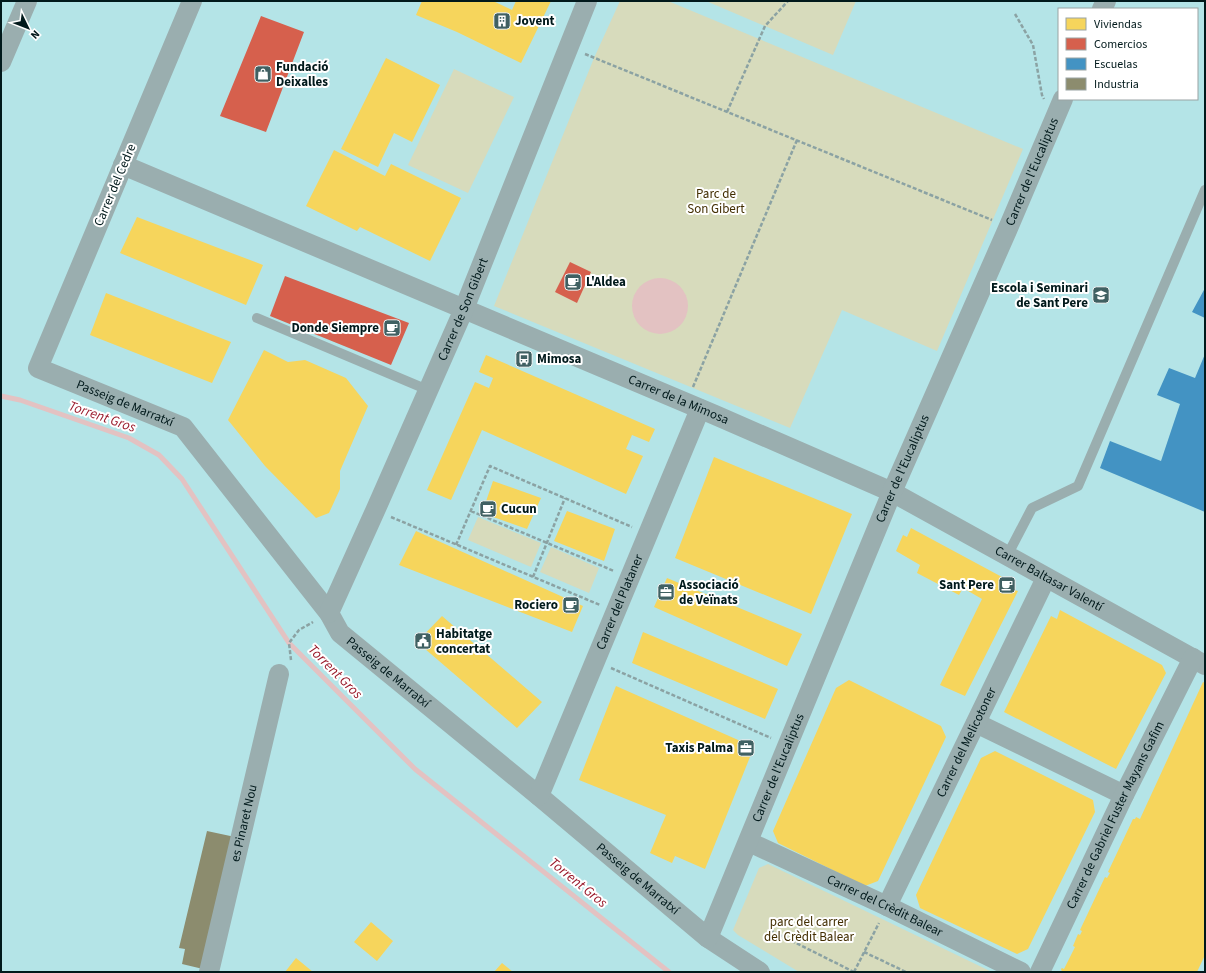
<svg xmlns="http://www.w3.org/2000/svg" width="1206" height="973" font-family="'Source Sans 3',sans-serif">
	<rect width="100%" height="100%" fill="#b4e4e7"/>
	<path fill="#d7dbbc" d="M620,1H668L1023,149L937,351L842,310L790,428L494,306L594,58Z
		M706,1H856L833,55Z
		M454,69L514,97L468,193L408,165Z
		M478,517L541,543L531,567L468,540Z
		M551,547L599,568L589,593L540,572Z
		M768,864L992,972H799L738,935L733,930L759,868Z"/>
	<path fill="#e3c2c2" d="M632 306a28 28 0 1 1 56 0a28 28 0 1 1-56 0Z"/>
	<path fill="#f6d55c" d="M422,1H493L512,10L516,1H551L521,63L457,32L416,15Z
		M386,58L440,85L412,142L394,133L378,167L341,149Z
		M334,150L385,176L391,164L461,198L430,261L360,227L357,231L306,206Z
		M137,217L263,265L246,305L120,253Z
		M106,293L231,342L212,383L90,335Z
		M264,350L288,362L305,360L346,378L368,406L340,471V489L329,513L316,518L265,466L228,420Z
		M486,355L655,429L649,442L632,435L626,449L643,456L626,494L482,430L451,500L427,490L475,382L489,388L493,378L479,372Z
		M714,457L852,514L811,614L675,558Z
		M493,481L541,498L527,529L482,513Z
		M567,511L615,529L604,561L554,541Z
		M911,528L1015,584L1014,590L1018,591L965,696L940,685L982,599L963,588L959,595L917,573L920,565L896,551L903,535L907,537Z
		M416,531L583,606L572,632L399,565Z
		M667,578L802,634L787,666L654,607Z
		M1060,610L1162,665L1166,673L1116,769L1004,712L1051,616L1057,619Z
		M442,616L542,702L517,728L417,642Z
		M643,632L778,689L765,719L632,663Z
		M849,680L941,726L946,737L878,881L865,886L778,843L773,831L836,688Z
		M1203,682L1205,683V955L1197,972H1062L1061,969L1062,968L1064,969L1075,947L1073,946L1078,934L1080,935L1082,931L1080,930L1105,877L1107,878L1110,873L1108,872L1133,819H1135L1136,817L1140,819Z
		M616,686L754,747L705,869L675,856L672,863L650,853L666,815L579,780Z
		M995,751L1093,800L1095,812L1028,949L1017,954L920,908L916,895L981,758Z
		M371,922L393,941L377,961L354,942Z
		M296,958L313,972H285Z
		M502,963L513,972H494Z"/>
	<path fill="#d6604d" d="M261,16L304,32L266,132L220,116Z
		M570,262L591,272L577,303L555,292Z
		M285,276L409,323L391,365L270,316Z"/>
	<path fill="#4393c3" d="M1205,288V318L1192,312Z
		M1205,354V512L1100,468L1110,441L1161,461L1180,404L1157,395L1169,368L1195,378Z"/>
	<path fill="#8c8c6e" d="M207,831L235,837L203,969L182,964L185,949L179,948Z"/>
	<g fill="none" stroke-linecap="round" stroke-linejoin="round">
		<path stroke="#e3c2c2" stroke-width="5" d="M1,396L20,400L129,438L159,455L182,479L289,643L415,769L669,972"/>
		<path stroke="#8ba2a3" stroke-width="2.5" stroke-dasharray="4 2" stroke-linecap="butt" d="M1015,14L1033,45L1042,95L1044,99
			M585,54L992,220
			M727,112L765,26L788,1
			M693,387L797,140
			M471,511L614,571
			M391,517L600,605
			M456,545L490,466L632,527
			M533,577L565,498
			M291,660L289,643L299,630L313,622
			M611,668L771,738
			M770,930L854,972
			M864,952L906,972
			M854,972L879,923"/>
		<path stroke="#9aaeaf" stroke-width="10" d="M257,318L428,390
			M1007,556L1032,508L1078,486L1205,190"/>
		<g stroke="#9aaeaf" stroke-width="20">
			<path id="s1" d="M192,1L38,368L183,427L329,613L340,633L539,796L708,938L760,972"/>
			<path d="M1102,9L1106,1"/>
			<path d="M1,62L27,1"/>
			<path id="s2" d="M123,165L715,415L892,492L1205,665"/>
			<path id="s3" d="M329,613L375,511L464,309L587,1"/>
			<path d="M976,723L1124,795"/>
			<path id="s4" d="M539,796L700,409"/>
			<path id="s5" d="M749,842L887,906L1021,972"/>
			<path id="s6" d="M887,906L1046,578"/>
			<path id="s7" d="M708,938L892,492L1009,226L1063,99"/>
			<path id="s8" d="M209,972L279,674"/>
			<path id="s9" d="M1040,972L1124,795L1193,658"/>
		</g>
	</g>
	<defs>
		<symbol id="building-square" viewBox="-11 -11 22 22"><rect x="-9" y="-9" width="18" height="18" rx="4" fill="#406062" stroke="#fff"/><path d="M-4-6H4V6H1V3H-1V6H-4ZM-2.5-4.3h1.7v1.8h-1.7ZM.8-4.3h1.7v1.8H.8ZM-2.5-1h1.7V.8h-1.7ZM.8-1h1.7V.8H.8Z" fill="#fff"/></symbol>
		<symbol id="shop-square" viewBox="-11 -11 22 22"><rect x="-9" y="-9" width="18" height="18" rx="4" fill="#406062" stroke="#fff"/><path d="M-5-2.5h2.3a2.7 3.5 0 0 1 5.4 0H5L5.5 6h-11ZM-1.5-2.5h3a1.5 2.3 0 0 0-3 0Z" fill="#fff"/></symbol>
		<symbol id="cafe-square" viewBox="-11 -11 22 22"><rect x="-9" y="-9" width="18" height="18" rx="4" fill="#406062" stroke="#fff"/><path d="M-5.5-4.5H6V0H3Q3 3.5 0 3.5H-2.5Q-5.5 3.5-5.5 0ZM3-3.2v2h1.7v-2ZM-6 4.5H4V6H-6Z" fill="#fff"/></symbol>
		<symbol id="school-square" viewBox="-11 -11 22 22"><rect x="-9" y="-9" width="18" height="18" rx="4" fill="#406062" stroke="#fff"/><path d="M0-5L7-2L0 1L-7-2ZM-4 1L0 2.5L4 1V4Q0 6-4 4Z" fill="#fff"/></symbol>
		<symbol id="bus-square" viewBox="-11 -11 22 22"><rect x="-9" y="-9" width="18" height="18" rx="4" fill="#406062" stroke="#fff"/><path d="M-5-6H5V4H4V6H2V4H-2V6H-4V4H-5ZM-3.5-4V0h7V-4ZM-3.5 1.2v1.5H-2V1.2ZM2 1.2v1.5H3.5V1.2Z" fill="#fff"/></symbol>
		<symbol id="office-square" viewBox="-11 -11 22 22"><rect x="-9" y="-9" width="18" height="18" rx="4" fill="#406062" stroke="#fff"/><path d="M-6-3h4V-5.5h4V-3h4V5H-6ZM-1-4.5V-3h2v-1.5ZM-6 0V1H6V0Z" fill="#fff"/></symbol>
		<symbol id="civic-square" viewBox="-11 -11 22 22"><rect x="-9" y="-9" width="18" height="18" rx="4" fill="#406062" stroke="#fff"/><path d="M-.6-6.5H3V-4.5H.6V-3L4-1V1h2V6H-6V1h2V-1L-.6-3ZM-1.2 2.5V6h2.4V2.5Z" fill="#fff"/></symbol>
	</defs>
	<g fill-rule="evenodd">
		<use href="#building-square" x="492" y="11" width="20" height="20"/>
		<use href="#shop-square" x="253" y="64" width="20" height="20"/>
		<use href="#cafe-square" x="563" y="272" width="20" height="20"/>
		<use href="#school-square" x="1091" y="285" width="20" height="20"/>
		<use href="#cafe-square" x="382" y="318" width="20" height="20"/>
		<use href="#bus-square" x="514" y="349" width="20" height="20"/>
		<use href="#cafe-square" x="478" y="499" width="20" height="20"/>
		<use href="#cafe-square" x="997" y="575" width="20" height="20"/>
		<use href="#office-square" x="656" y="582" width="20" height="20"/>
		<use href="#cafe-square" x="561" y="595" width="20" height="20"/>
		<use href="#civic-square" x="413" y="631" width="20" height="20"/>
		<use href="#office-square" x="736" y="738" width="20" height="20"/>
	</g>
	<g text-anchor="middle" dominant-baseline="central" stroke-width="4" stroke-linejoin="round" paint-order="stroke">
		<g font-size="13" font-weight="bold" fill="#01191b" stroke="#fff" text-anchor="start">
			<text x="515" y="21">Jovent</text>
			<text x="276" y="67">Fundació<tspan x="276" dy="15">Deixalles</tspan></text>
			<text x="586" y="282">L'Aldea</text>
			<text x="1088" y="288" text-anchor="end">Escola i Seminari<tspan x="1088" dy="15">de Sant Pere</tspan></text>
			<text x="379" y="328" text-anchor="end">Donde Siempre</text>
			<text x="537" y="359">Mimosa</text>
			<text x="501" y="509">Cucun</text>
			<text x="679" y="585">Associació<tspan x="679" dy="15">de Veïnats</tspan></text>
			<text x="994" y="585" text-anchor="end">Sant Pere</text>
			<text x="558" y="605" text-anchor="end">Rociero</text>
			<text x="436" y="634">Habitatge<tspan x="436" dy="15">concertat</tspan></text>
			<text x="733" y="748" text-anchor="end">Taxis Palma</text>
		</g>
		<g font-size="13" fill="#01191b" stroke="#fff">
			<text stroke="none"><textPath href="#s7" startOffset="832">Carrer de l'Eucaliptus</textPath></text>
			<text transform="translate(115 185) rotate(-67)">Carrer del Cedre</text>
			<text stroke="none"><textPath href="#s3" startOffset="332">Carrer de Son Gibert</textPath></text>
			<text stroke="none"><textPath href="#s2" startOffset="603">Carrer de la Mimosa</textPath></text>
			<text stroke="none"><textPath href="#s1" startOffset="492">Passeig de Marratxí</textPath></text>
			<text stroke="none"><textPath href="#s7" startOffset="508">Carrer de l'Eucaliptus</textPath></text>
			<text stroke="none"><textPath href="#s2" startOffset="1015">Carrer Baltasar Valentí</textPath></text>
			<text stroke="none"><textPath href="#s4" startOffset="210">Carrer del Plataner</textPath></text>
			<text stroke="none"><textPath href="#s1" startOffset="876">Passeig de Marratxí</textPath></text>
			<text stroke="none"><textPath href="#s6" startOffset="182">Carrer del Melicotoner</textPath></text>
			<text stroke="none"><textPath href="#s7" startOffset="184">Carrer de l'Eucaliptus</textPath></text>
			<text stroke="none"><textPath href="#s9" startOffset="174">Carrer de Gabriel Fuster Mayans Gafim</textPath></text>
			<text stroke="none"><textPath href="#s8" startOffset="153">es Pinaret Nou</textPath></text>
			<text stroke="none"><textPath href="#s1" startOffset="1200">Passeig de Marratxí</textPath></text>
			<text stroke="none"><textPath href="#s5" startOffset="150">Carrer del Crèdit Balear</textPath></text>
		</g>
		<g font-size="13" fill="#422d00" stroke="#fff">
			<text x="716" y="194">Parc de<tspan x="716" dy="15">Son Gibert</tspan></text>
			<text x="809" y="922">parc del carrer<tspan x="809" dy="15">del Crèdit Balear</tspan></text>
		</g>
		<g font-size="14" font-style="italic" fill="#99192a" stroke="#fff">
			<text transform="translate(102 417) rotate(19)">Torrent Gros</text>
			<text transform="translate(335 672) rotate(45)">Torrent Gros</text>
			<text transform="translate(578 883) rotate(39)">Torrent Gros</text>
		</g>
	</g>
	<rect width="1206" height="973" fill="none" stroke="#01191b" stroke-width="4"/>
	<rect x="1058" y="8" width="140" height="92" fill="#ffffff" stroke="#99a3a4"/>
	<rect x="1066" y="18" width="20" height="12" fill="#f6d55c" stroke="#99a3a4"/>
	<text x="1094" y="28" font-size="12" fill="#01191b">Viviendas</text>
	<rect x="1066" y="38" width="20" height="12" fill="#d6604d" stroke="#99a3a4"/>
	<text x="1094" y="48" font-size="12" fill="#01191b">Comercios</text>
	<rect x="1066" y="58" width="20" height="12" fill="#4393c3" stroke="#99a3a4"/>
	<text x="1094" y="68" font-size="12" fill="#01191b">Escuelas</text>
	<rect x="1066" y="78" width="20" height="12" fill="#8c8c6e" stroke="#99a3a4"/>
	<text x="1094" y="88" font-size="12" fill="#01191b">Industria</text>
	<g transform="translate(28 28) rotate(133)" stroke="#ffffff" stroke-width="3" paint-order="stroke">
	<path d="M0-3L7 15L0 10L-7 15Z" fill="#01191b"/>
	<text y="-6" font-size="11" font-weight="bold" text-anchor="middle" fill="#01191b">N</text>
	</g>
</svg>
